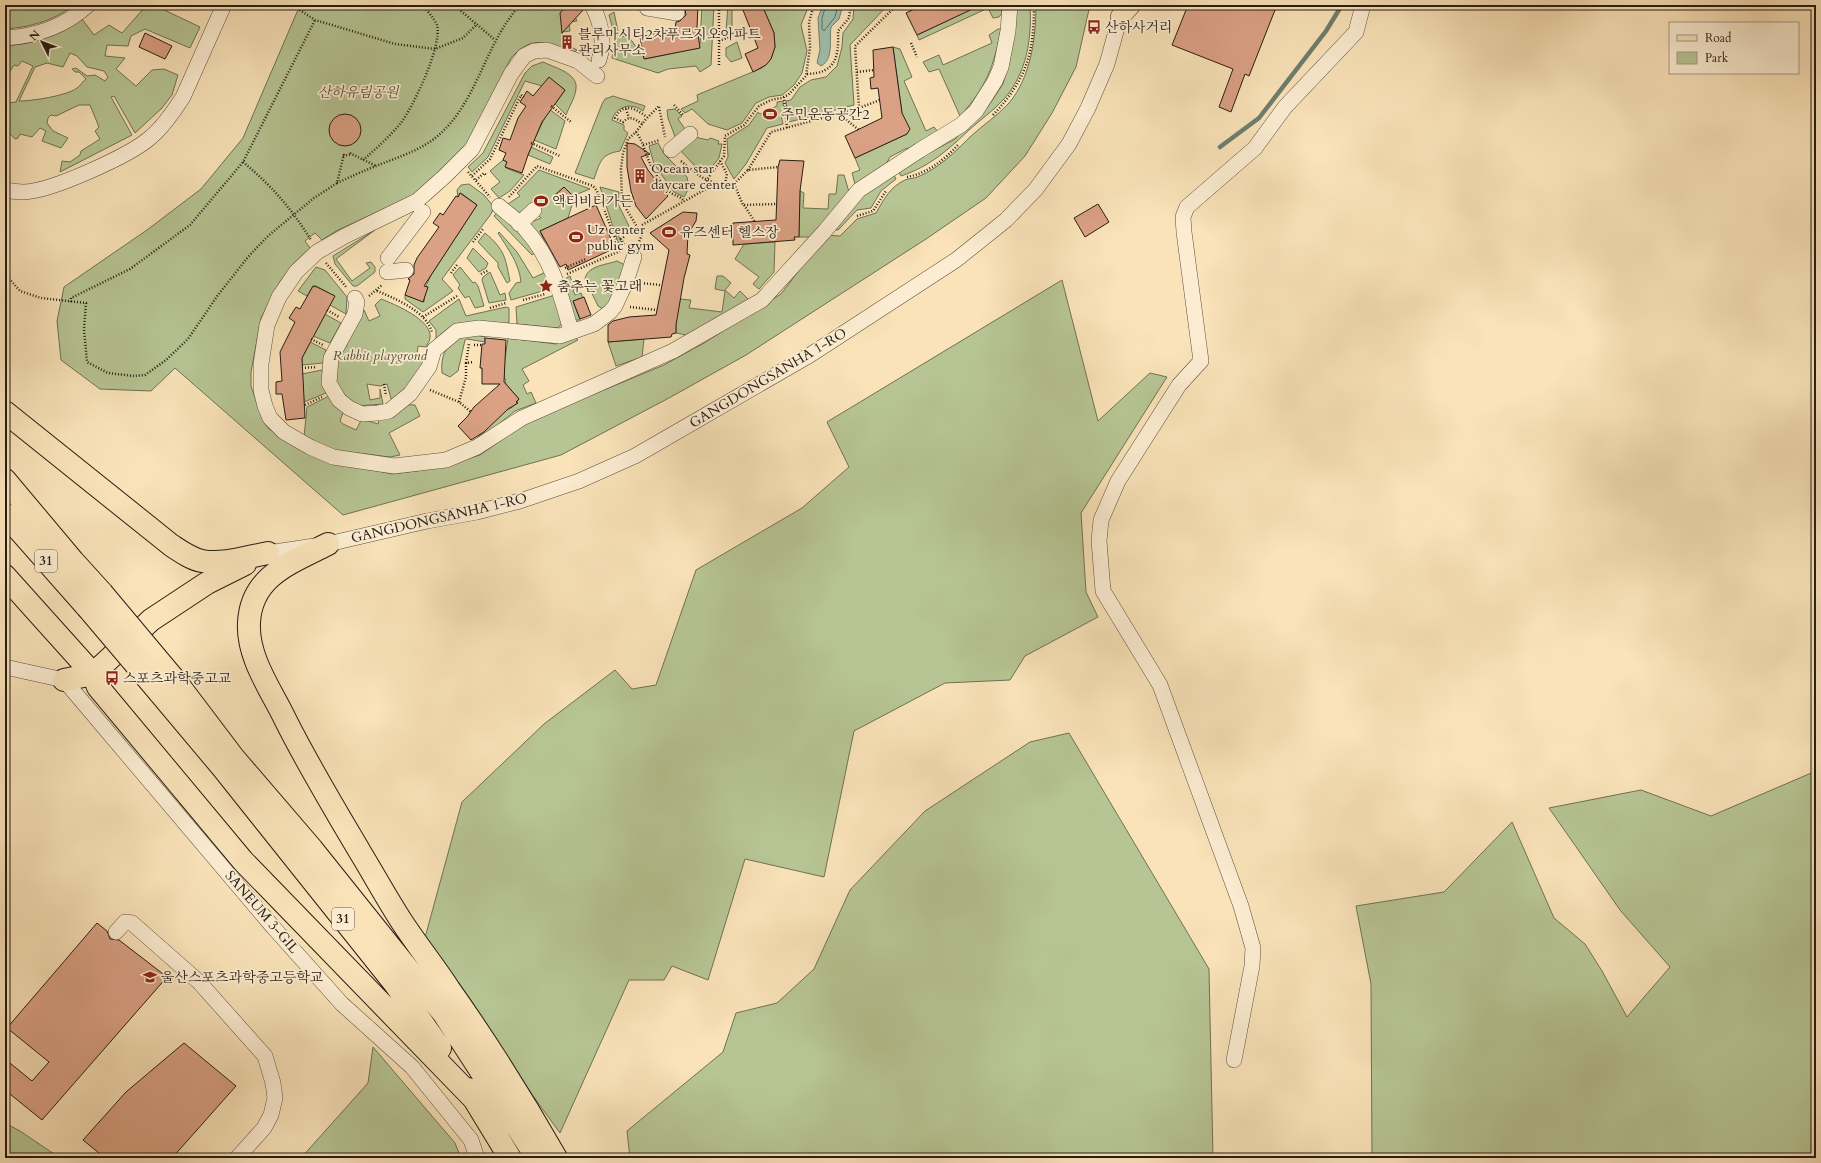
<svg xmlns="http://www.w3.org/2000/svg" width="1821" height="1163" font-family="Cardo,'Noto Serif KR',serif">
	<rect width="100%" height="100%" fill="#fae3b9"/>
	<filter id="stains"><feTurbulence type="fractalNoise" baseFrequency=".005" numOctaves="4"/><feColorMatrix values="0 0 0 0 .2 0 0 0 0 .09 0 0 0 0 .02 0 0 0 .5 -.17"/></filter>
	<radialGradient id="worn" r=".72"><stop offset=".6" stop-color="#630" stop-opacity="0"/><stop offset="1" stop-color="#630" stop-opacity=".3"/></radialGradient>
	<path fill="#b7c594" stroke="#6e7154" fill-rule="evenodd" d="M5,5H73C54,21 30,27 5,29Z
		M143,5H159L158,7L200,27L190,48L145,29L131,36L128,46L107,45L105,56L125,58L116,69L136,86L152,70L164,69L178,75L172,95L161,109L135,133L114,96L111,97L132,135L60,172L62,161L70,162L80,155L81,151L100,139L95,131L99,127L90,105H79L56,116L51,115L48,118L47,123L53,131L68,138L61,148L42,141L46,131L40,128L32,137L20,134L18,138L15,139L9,133L8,125L5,124V103L16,102L33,66L22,61L18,66L14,65L5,79V45C33,46 58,33 82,19L94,35L109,25L122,33L145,7ZM70,53L77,56L87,67L104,71L108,77L105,81L95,75L87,76L76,68L72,69L75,72H79L86,79C83,81 80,86 77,88C66,96 32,101 19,101L35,67L47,63L63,67Z
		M300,5H557L564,13L571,7L577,21L569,22L570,31L562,32L563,46L571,45V47L577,50L572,53C546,41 532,35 511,58L466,146L416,194L336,231L322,240L315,233L305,241L310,248L292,265L279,283L261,318L251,372V386L263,421L269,429L302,449L323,459L392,474L438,468L480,455L529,421L664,365L704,343L781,294L826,235L840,236L857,219L876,213C884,199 890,187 905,180C909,178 913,179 917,177C923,175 930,171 936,167C949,158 959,148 970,137C983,125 997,116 1009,103C1031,77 1036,37 1036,5H1090L1076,67L1052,113L1025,156L986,198L926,239L746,355L669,398L561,455L343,515L175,368L151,391L100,389L61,360L57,321L64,287L147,230L201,189L243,138Z
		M702,5H714L711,65L700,72L696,66L668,69L658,73L612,58L615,37L609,15L614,12L619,36L629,37L645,59L678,52L700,44Z
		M728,5H732V26L726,31Z
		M762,5H809L801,25L807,51L802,73L794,85L782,95L769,97L756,103L742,123L727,130L708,124L692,109L685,113L681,109L698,101L697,95L762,68L771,59L775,47L774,33Z
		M854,5H888L850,45L854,105L789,122L786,101L791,100L800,87L811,80L826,77L837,66L842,47L843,33L853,19Z
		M974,5H1001L1002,13L999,17L993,18L988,8L919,40L917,35L949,20Z
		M1017,5H1030C1032,38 1027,74 1003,100C993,111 980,120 969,130C948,150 929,167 901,176L898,170L955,139L987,108L1003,84L1010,59Z
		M998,29H1001C994,66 986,88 960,116L939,69L929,72L923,62L939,55L943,65L992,43L989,35Z
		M737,42L742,58L731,62L726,56V48Z
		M893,47L900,49L912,77L904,81L926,131L934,127L938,132L922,145L905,149L890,157L885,166L864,182L855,184L852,173L860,170L855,158L907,134L902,113Z
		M543,62C553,67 578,73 576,88C576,96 569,107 566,115L555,104L565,90L549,78L542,86L525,81L488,157L472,172L468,167L483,153L525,73L532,66Z
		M613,96L645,106L643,111C632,102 616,106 612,120L624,125V130L628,133L620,151C601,154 600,162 594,179L575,173L602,104L605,99Z
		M783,101L784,115H781L783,124L767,128L746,164L734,179L725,163L728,157L727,139L749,125L758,112L760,114L777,106V102Z
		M549,109L565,121L556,149L534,140Z
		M675,109L682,116L678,119L685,129L677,142L668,118L667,110Z
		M695,137L708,140L710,138L719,141L718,144H722L719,158L707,173L695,166L680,150Z
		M658,143L664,154L687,177L689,188L684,197L674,192L654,164L649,146Z
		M531,147L553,157L550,164L528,155Z
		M503,160L507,162L506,168L524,175L510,191L499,198L491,189L500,182L490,171Z
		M539,170L590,189L575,195L568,218L540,231L553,261L529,223L541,218L529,205L516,216L505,206L520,196L517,193ZM564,187L572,195L562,205L554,196Z
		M892,171L896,179L881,191L871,208L857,210L838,230L830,229L861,191Z
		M838,175H844L849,192L811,237H799L800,191L804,193L803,208L828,209L829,194H836Z
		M469,184L484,195L494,207L491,214L442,279L453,291L423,312L405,299V295L424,302L426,286L431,275L477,205L461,193L458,197L457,190L461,185Z
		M600,187L619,192L618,204L629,226L617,232L622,244L619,245Z
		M500,210L536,252L532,255L494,216Z
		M375,230L336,259L352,281L370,268L366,263L371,262L375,267V272L357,286H353L335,264L333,256Z
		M499,232L517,252L533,278L546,272L553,288L511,300L509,293L516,283L521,282C519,263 508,249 498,233Z
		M485,233C505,250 505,257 510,281L507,283L498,267V263L478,242Z
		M775,242L774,272L759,289L753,284L759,277L735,259L744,244Z
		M473,248L488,263L486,268L479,272L467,258Z
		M617,261L625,265L617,296L603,309L598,306L585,279C587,266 605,265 617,261Z
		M316,267L325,270L347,297L346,314L330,305L334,296L316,286H313L307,296L298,291Z
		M460,267L473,283L475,282L478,286L484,306L475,308L469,296L465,298L458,288L460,285L453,275Z
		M490,272L500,295L505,293L506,300L489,303L482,280L483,277Z
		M570,276L575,289L573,290L575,295L581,293L583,298L573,301L580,320H574L563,280Z
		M717,276H723L731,283L725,290L734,298L740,291L749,300L686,335L676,333V318L680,299L691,300L689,308L722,312L725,291L715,289Z
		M1062,280L1098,421L1150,373L1167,377L1081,513L1086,592L1098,617L1025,656L1010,680L945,683L854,731L824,877L745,859L708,980L672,966L664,980H629L560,1133L423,945L462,802L544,724L615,670L632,689L656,685L696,570L802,508L849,467L827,422Z
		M555,295L563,322L558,328L517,324L516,307Z
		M381,299C394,304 433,320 430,338C430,341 427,344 426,347L418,346L417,355H428L413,381L392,402L387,384L380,386L367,384L370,400L380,398V389L383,404L355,406C350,402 343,398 340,393C331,379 338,361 342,346L346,347L350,337L364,310L369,321L380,316L375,305Z
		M459,299L466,316L506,307L509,308V323L449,328L441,334L436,341V330L429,321Z
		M325,314L341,323L330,343L313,336Z
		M471,334L485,337V342L467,339L465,340L458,371L450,377L442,373C440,350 450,340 471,334Z
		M575,337L578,340L522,369L529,381L523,385L527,394L531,392L536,403L515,411L484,436L473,442L506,410C512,409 516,404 519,399L506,384L505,378H504V360L505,359L508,338L556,344Z
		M644,339L642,357L616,366L608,342Z
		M310,342L326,350L323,363L302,365V358Z
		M322,370L326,393L304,402L302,374Z
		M329,396L344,410L340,421L343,424L356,430L362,419L378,424L379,419L383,417H394C398,406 403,404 415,405L420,416L389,433L400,455L390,457L333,450L304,437L307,407Z
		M1069,733L1209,969L1213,1158H630L627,1131L723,1052L736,1013L777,1003L814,969L850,890L925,811L1030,742Z
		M1816,771V1158H1372L1371,984L1356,906L1444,892L1512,822L1554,918L1585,944L1602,971L1627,1017L1670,967L1620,910L1549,808L1641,790L1711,816Z
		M373,1047L455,1143L461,1158H301L368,1083Z
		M5,1123L20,1131L60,1158H5Z"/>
	<path fill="#9fbeab" stroke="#6f7e6f" d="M823,5H843L839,19L831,27C829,40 834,59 821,66L817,63L820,50L818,18Z"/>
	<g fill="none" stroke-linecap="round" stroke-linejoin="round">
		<path stroke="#626e60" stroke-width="1" d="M826,5L822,18V29L824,31L835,17L838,5"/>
		<path stroke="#6f7e6f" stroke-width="4.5" d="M1220,147L1259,118L1326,31L1342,5"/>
	</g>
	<path fill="#dba185" stroke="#261d14" d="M567,5H583L584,9L562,33L560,13Z
		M681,5H698L697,28L700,48L644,59L640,37L675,29L676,22L680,21L686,15L685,10Z
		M741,5H762L774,33L775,47L771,59L766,65L753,72L745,54L758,48Z
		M923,5H981L917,35L906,13Z
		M1188,5H1264L1275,10L1249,76L1245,74L1231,112L1219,107L1233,69L1172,45Z
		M145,33L172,46L165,59L139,47Z
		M893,47L902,113L910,129L907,134L855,158L845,136L882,118L878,88L871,89L870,78L874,77L873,50Z
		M549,77L565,90L542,122L528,155L522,173L505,167L507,162L503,160L506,153L499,150L503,138L510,140L518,118L526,106L520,102L527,91L533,96Z
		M329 130a16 16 0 1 1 32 0a16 16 0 1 1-32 0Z
		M627,143L635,144L650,154L641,157L648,170L668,196L646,219L636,206L631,191L627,167Z
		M780,160L804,161L800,191L799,237H794L795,240L733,245V223L776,220L778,167Z
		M564,187L572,195L562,205L554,196Z
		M460,193L477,205L424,286L428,287L423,302L405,295L410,280L408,279L414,274V265L417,258L439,227L433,223L440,213L443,215L456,196L458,197Z
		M1098,204L1109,222L1085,237L1074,218Z
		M596,205L615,248L568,270L566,264L560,267L540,231Z
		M683,212L697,213L696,221L688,234L687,254L690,255L684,278L676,325V333L672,334L671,337L608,342V325L613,321L629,317L656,315L669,250L650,233Z
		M313,286L315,287V286L335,296L302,358L305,418L286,420L282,394H276V382L282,381L280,352L295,322L289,318L296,307L300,309Z
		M584,297L591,315L580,319L573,301Z
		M485,338L506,340L504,382L519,399L516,402L518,403L508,409L484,432L471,440L458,426L467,417L474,407L500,384H482V368H480L482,344H485Z
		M97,923L107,931L110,939L119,940L167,977L42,1120L5,1090V1059L32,1081L49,1062L7,1028Z
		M184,1043L236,1086L172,1158H105L83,1140L126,1092Z"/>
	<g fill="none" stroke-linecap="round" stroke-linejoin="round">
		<defs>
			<path id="minor" d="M592,5C601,22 605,42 599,60
				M647,8L677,13
				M5,38C37,36 64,27 88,5
				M597,76L578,61L547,50L534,51L524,56L511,74L472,149L445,176L417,201L345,236L317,252L296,272L279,297L267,325L261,364V390L265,406L270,418L284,432L310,447L333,457L394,466L446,460L477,447L522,418L673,351L762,300L824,232L859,190L920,150L961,125L976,111L995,81L1001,67L1008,31L1010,5
				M671,150L690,134
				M5,190C11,191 17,192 23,192C50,192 131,155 151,137C164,126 174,111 183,97L224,5
				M499,206C508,214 519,221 526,230C552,259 561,295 571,331
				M519,224L534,210
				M388,258L423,212
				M387,272L406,270
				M355,298L357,302L355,314L331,358L329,383L339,400L349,408L362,414L378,413L389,411L410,394L429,367L434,350L457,331L479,328L560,336L594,324L610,312L615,306L626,282L634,257
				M268,553L328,544L427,521L477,512L520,501L579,481L635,456L810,355L956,260L1006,220L1036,189L1069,144L1088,108L1107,64L1123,6
				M5,667L64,680L273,927L342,1004L412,1067L471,1140L477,1158
				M116,932L125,922L132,923L199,982L265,1056L273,1083L275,1098L271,1115L264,1128L237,1158
				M1234,1060L1252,966L1253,948L1241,906L1160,685L1103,591L1099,541L1101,520L1118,481L1179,385L1201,361L1184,232L1183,217L1187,207L1255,148L1285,107L1356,32L1363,5"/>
			<path id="major" d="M1120,17L1131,5"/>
			<path id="highway" d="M5,412L171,545C180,551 191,559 202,561C222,565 247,557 268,553
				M5,480L73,561L102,593
				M5,514L87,607
				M328,544C291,563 251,576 249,623C247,657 271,690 285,719C308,765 334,808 360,852C374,875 387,899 402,922C417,945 434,966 449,989C487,1043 523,1100 556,1158
				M5,576L93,674L98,687L243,861L476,1101
				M174,679L233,757L312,849L444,1014L537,1158
				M64,680L93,674L151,620L207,583L245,564
				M159,692L222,767L395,984L440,1048
				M468,1089L510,1158"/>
		</defs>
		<use href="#minor" stroke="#5b4e3d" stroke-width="16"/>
		<use href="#major" stroke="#261d14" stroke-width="20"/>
		<use href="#highway" stroke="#261d14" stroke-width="24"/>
		<path stroke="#261d14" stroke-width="2.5" stroke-dasharray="1 2" stroke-linecap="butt" d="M292,5L315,20L352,31L395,44L435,49L463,38L477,24
			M454,5L495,40
			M719,41L735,35
			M911,43L917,57
			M719,65V5
			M857,72L874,70
			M807,74C836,73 839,57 838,31L849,18L851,5
			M784,97L787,128
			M674,105L683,115
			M551,106L571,122
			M659,107L665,137
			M859,108L880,100
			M626,109L629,118
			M839,114L859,130
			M993,115C1027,79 1034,53 1034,5
			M642,124C635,119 630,115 623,122L615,118C624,101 636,109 647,117
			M636,132C645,144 646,159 654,171C658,178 665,189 671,193C676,196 680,196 684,201
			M531,143L560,156
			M643,145L660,140
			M350,153L376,166
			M343,156L352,154
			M363,160C376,149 389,137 400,124C413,108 443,44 437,25C434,18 427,11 423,5
			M681,161C700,177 708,185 734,184L748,170L778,167
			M720,161L727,174L725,184
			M243,162C272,186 291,208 311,240
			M748,170L771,132L859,108L855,46L897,5
			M468,172L490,197
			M472,176L490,159L521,95L524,97
			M907,177C928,173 944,160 959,144
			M476,180L484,173L486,175
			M706,181L724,156L725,136L744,125L759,106L771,100L781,98L788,95L806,76L810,47L809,22L814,5
			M337,183C350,177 363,171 376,166C398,157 423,150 441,133C478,99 486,42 520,5
			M734,184L743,205L777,204
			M509,197L537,166L593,186L597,191L620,251
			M744,205L755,222
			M857,216L873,211L886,191
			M642,225L715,184
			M624,237L621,239L625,246
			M473,242L483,229
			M638,244L642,235L622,202L621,169L623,153L628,139L636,132L646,119L659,106
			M326,263L347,288
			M565,268L586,259
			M451,273L457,265
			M5,274L20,291L41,298L86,303L84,329L87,362L108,373L134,376L145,375L166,360L188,339L218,295L248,257L268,236L314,198L337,183L344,154
			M481,274L489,270
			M567,274L620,251
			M641,283L660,285
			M377,291C394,298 428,312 432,333
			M369,296L382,285
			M523,300L545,294
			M71,302V298L130,269L190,225L243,162L315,20
			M630,307L657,310
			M490,308L506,303
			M327,310L339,317
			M423,317L457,296
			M311,339L323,345
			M474,345H482
			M466,363L469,344
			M302,368L317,367
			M384,384L386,396
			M430,390L459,402L471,412
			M459,402L466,377V363L473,362
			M305,405L322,397"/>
		<use href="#minor" stroke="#fcedd2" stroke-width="15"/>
		<use href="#major" stroke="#fae3b9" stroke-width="19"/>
		<use href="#highway" stroke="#fae3b9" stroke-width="22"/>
		<defs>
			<path id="highway-bridge" d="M102,593L174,679
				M87,607L159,692"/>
		</defs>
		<use href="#highway-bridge" stroke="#261d14" stroke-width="24" stroke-linecap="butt"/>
		<use href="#highway-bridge" stroke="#fae3b9" stroke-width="22"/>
	</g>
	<defs>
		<symbol id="bus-bare" viewBox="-9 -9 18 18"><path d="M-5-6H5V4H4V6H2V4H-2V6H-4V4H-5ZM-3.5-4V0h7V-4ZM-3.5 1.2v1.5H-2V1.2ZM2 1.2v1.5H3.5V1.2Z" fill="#8f2418" stroke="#fcedd2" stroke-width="2.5" paint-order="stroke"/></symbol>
		<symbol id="building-bare" viewBox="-9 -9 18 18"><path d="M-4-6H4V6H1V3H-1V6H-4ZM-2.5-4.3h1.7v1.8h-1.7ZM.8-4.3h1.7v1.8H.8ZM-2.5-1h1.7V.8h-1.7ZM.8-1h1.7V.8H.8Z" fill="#8f2418" stroke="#fcedd2" stroke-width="2.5" paint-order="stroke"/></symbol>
		<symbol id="stadium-bare" viewBox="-9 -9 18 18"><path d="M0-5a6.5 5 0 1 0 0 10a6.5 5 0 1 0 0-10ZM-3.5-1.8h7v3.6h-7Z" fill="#8f2418" stroke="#fcedd2" stroke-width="2.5" paint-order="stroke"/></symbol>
		<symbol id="sight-bare" viewBox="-9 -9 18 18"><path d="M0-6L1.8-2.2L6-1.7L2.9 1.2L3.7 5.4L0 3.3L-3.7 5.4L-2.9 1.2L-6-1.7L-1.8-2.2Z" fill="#8f2418" stroke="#fcedd2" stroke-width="2.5" paint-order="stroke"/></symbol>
		<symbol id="school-bare" viewBox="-9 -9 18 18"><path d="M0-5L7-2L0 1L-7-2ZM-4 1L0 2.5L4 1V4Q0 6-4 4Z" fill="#8f2418" stroke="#fcedd2" stroke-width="2.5" paint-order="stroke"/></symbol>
	</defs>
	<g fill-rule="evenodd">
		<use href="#bus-bare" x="1084" y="17" width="20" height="20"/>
		<use href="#building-bare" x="557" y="32" width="20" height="20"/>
		<use href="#stadium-bare" x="760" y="104" width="20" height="20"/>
		<use href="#building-bare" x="630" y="166" width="20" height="20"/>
		<use href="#stadium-bare" x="531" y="191" width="20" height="20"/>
		<use href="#stadium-bare" x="659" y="222" width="20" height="20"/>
		<use href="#stadium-bare" x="566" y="227" width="20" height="20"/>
		<use href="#sight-bare" x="536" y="276" width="20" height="20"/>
		<use href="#bus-bare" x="102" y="668" width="20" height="20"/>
		<use href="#school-bare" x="140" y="967" width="20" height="20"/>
	</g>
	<g text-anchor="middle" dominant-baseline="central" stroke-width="3.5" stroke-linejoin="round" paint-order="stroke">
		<g fill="#fcedd2" stroke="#665b4d" stroke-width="1">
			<rect x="35" y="550" width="22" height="22" rx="3"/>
			<rect x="332" y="908" width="22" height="22" rx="3"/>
		</g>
		<g font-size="13" font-weight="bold" fill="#261d14">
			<text x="46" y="561">31</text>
			<text x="343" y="919">31</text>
		</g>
		<g font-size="14" fill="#261d14" stroke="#fcedd2" text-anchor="start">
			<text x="1105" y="27">산하사거리</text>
			<text x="578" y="34">블루마시티2차푸르지오아파트<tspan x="578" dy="16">관리사무소</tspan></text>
			<text x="781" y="114">주민운동공간2</text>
			<text x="651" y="168">Ocean star<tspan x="651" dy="16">daycare center</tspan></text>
			<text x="552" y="201">액티비티가든</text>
			<text x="587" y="229">Uz center<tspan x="587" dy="16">public gym</tspan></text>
			<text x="680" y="232">유즈센터 헬스장</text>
			<text x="557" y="286">춤추는 꽃고래</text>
			<text x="123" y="678">스포츠과학중고교</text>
			<text x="161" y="977">울산스포츠과학중고등학교</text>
		</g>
		<g font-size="14" font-style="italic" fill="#524f3a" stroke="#fcedd2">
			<text x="358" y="92">산하유림공원</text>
			<text x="380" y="355">Rabbit playgrond</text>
		</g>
		<g font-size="14" fill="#261d14" stroke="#fcedd2">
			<text transform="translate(768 378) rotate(-31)">GANGDONGSANHA 1-RO</text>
			<text transform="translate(439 518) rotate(-13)">GANGDONGSANHA 1-RO</text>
			<text transform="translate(262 912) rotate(49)">SANEUM 3-GIL</text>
		</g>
	</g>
	<rect width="1821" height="1163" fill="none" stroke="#fae3b9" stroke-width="20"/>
	<rect x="6" y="6" width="1809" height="1151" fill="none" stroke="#261d14" stroke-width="2"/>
	<rect x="10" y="10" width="1801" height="1143" fill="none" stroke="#261d14"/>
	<rect x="1669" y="22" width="130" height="52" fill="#fcedd2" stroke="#a69a86"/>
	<rect x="1677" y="35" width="20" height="6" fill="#fae3b9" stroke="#a69a86"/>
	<text x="1705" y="42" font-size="12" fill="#261d14">Road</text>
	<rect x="1677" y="52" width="20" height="12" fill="#b7c594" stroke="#a69a86"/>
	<text x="1705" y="62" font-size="12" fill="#261d14">Park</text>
	<g transform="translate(42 42) rotate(312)" stroke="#fcedd2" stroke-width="3" paint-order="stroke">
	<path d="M0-3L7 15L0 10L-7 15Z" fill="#261d14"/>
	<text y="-6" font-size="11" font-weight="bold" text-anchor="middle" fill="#261d14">N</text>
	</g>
	<rect width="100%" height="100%" filter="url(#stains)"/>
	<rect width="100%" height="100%" fill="url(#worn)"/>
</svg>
